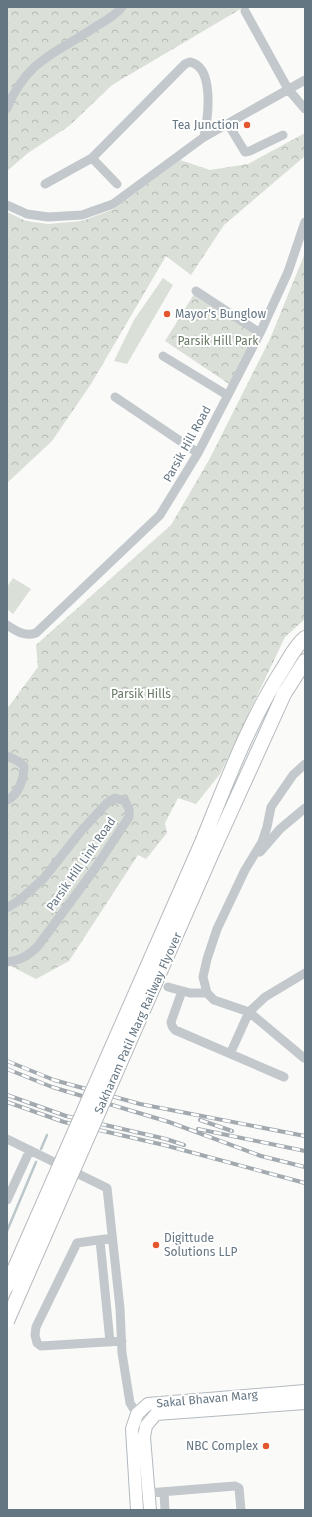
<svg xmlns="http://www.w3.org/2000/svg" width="312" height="1517" font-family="'Fira Sans',sans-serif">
	<defs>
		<pattern id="forest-crowns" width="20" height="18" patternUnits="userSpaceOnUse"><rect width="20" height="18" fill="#dadfd7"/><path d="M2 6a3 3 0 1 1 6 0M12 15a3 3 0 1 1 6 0" fill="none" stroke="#b4b9b4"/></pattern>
	</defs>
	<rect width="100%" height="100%" fill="#fafaf8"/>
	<path fill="#dadfd7" d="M163,278L173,285L127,364L114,361L134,320Z
		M13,578L31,589L13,614L7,609V587Z"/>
	<path fill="url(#forest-crowns)" d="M7,7H244L112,85L69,126L28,153L7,171Z
		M305,133V156L224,225L191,275L166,256L91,384L52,441L7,483V212L26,221L48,224L82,221L114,209L180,160L210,170L248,164Z
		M305,253V619L285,637L220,774L196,804L178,798L165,823L167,833L146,859L138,855L69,961L36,979L7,964V709L38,667L36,645L171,525L209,460L270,339Z
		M196,291L260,333L232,386L165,341Z"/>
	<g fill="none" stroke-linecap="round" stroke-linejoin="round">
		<path stroke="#bbc7cb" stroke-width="2.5" d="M41,1149L47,1135
			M7,1231L36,1162"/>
		<defs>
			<path id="secondary" d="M137,1510L132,1429L137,1414L148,1404L305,1391
				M150,1510L144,1437L146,1426L156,1414L305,1403"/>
			<path id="primary" d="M203,840C227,781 249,721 284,667C290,657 296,645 305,638
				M215,846L284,694L305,661"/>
		</defs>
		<use href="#secondary" stroke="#b3babf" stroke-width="14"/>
		<use href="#primary" stroke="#b5babe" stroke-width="16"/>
		<path stroke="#c3c8cc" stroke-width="9" d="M245,11L288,89L305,109
			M7,108C28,59 54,55 95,27C105,21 115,16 122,7
			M228,124L245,152L250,151L283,135
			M45,184L92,158
			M117,184L92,158L185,64L190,62C215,67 208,118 204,137
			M7,205L27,214L48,217L82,215L113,204L204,137L305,80
			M196,291L260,333
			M163,356L227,395
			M115,397L198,453
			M7,625C16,631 25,637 36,633L160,515L198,453L260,333L288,272L305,222
			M7,756L18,761L24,766C24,778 19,795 7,800
			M260,852L280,829L305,808
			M7,908L21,899L44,878L82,830L107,803L115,798L125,801L129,809V817L94,870L38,946C28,956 21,960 7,962
			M168,987L190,993H207L214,1000L249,1012L265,997L305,973
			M182,991L171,1022L172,1026L175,1030L284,1077
			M207,993L203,977L207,959L217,929L245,870L262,842L267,827L271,807L293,775L305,764
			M230,1054L249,1012L304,1058
			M7,1139L107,1188L120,1308L122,1353L130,1403L137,1414L148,1423
			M7,1200L30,1150
			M112,1238L77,1243L36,1327L35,1335L37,1343L41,1346L122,1341
			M100,1240L110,1342
			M164,1492L165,1510
			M148,1493L235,1486L239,1488L241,1510"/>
		<use href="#secondary" stroke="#fff" stroke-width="12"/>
		<use href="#primary" stroke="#fff" stroke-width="14"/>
		<defs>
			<path id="rail" d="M7,1061L54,1080L140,1104L305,1136
				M7,1069L52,1087L169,1122L261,1156L305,1167
				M7,1095L66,1116L166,1139L184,1145
				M7,1102L64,1122L164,1145L305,1183
				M200,1120L232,1131
				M198,1129L305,1151"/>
		</defs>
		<use href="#rail" stroke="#a2aab0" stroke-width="4"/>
		<use href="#rail" stroke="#fff" stroke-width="2.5" stroke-dasharray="8" stroke-linecap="butt"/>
		<defs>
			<path id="primary-bridge" d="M7,1286L203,840
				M7,1321L215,846"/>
		</defs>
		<use href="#primary-bridge" stroke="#b5babe" stroke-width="16" stroke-linecap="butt"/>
		<use href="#primary-bridge" stroke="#fff" stroke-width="14"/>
	</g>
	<g fill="#e4572e" stroke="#fff" stroke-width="1.5">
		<circle cx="247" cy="125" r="4"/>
		<circle cx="167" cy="314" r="4"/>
		<circle cx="156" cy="1245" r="4"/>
		<circle cx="266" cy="1446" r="4"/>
	</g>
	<g text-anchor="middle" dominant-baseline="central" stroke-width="4" stroke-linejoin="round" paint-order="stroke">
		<g font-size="12" fill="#657683" stroke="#fff" text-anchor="end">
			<text x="239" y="125">Tea Junction</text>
			<text x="175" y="314" text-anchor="start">Mayor's Bunglow</text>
			<text x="164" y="1238" text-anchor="start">Digittude<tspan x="164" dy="14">Solutions LLP</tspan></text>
			<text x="258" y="1446">NBC Complex</text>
		</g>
		<g font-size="12" fill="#687a64" stroke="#fff">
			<text x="218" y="341">Parsik Hill Park</text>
			<text x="141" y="694">Parsik Hills</text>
		</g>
		<g font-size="12" fill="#657683" stroke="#fff">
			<text transform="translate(187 444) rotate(-61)">Parsik Hill Road</text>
			<text transform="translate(81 864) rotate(-55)">Parsik Hill Link Road</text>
			<text transform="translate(138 1023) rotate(-66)">Sakharam Patil Marg Railway Flyover</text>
			<text transform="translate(207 1399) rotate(-5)">Sakal Bhavan Marg</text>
		</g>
	</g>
	<rect width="312" height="1517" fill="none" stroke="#657683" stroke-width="16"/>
</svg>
